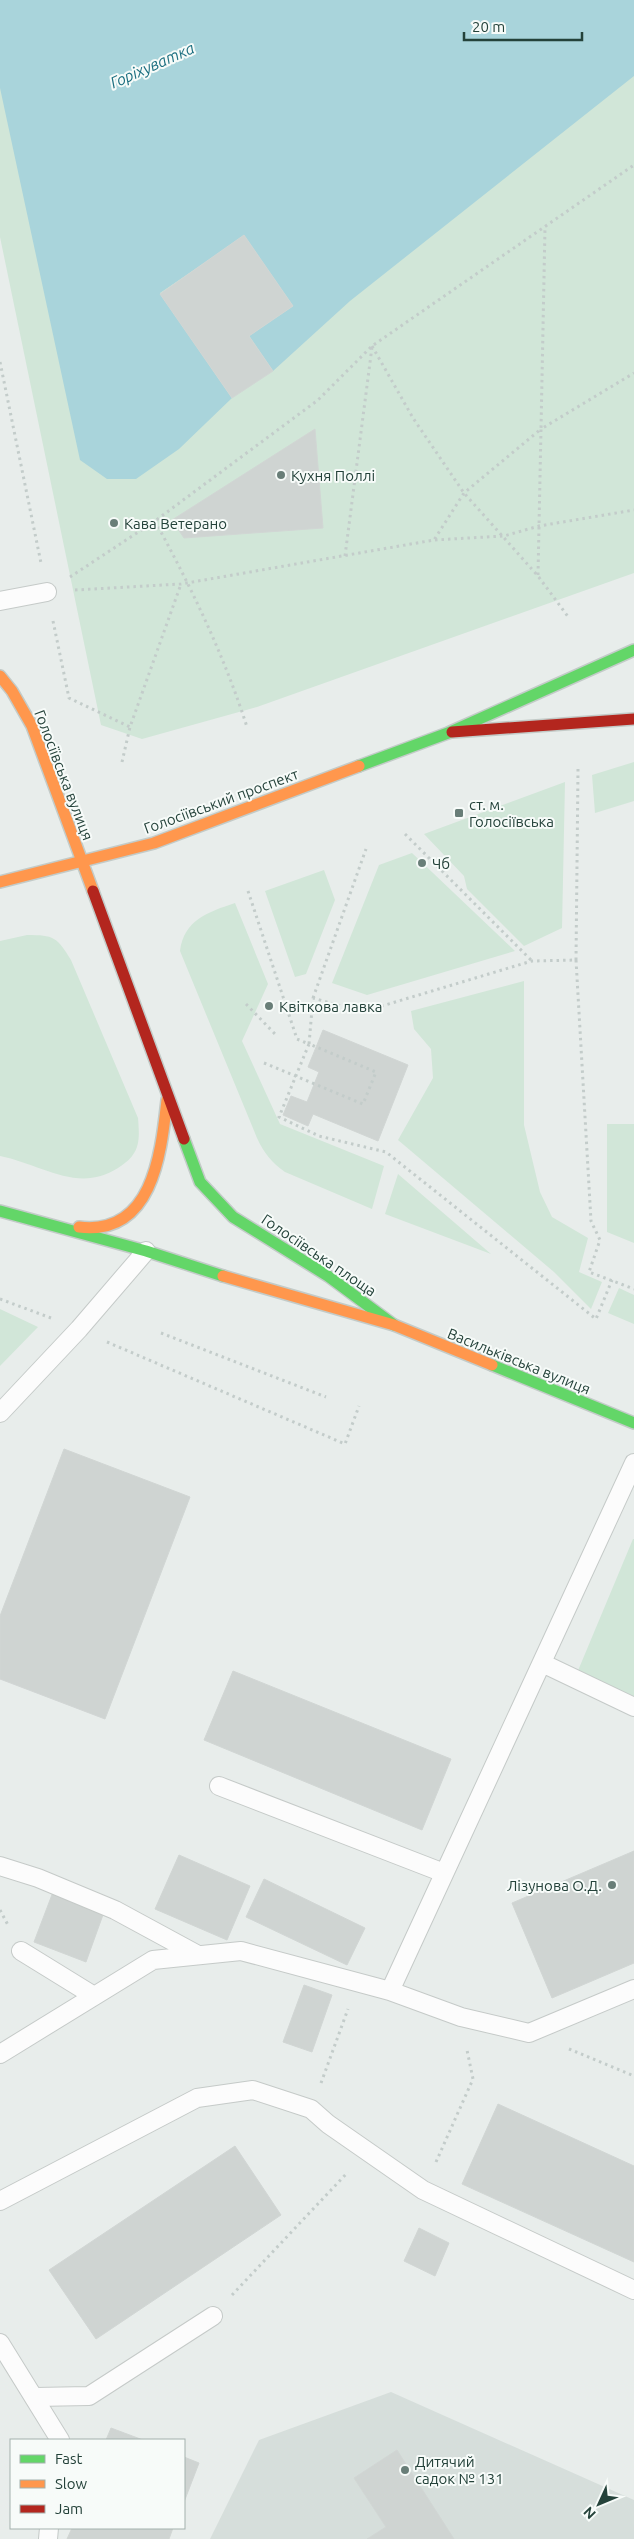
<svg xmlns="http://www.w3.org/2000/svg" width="634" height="2539" font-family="Ubuntu,sans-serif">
	<rect width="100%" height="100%" fill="#e8edeb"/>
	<path fill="#d6dedb" d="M391,2392L634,2500V2539H210L259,2440Z"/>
	<path fill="#d1e6d8" d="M0,0H634V573L257,707L142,739L101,725L0,237Z
		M634,762V801L595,813L592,775Z
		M565,782L562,928L524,946L467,889L464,876L424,834Z
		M412,853L515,951L367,995L332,983L379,865Z
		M324,870L335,900L306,974L295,977L265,891Z
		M235,903L268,984L242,1041L280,1124L384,1166L372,1209L285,1172C272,1163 264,1153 257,1138L180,951C184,920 208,912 235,903Z
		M27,935C54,935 57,937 71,960L138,1118C140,1142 140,1154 118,1168C78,1194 41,1164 0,1156V941Z
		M524,981V1125L540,1192L552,1217L588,1238L579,1272L602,1282L591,1309L554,1272L398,1140L433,1078L431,1049L414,1029L411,1011Z
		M607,1124H634V1243L607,1232Z
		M398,1174L491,1254L385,1214Z
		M619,1288L634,1295V1324L608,1313Z
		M0,1309L38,1327L0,1366Z
		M633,1539H634V1700L577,1673Z"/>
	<path fill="#a9d4db" d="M0,0H634V76L350,301L273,371L249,336L293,306L244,236L160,293L232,398L179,449L136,479H107L80,460L0,88Z"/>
	<path fill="#cfd4d2" stroke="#d1d6d4" d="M244,235L293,306L249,336L273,371L232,398L160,294Z
		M315,429L323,528L184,538L172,520Z
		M323,1030L408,1065L378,1141L313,1114L308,1126L283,1115L291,1096L307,1102L319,1072L308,1067Z
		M64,1449L190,1497L105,1719L0,1679V1616Z
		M233,1671L451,1759L422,1830L204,1740Z
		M634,1851V1963L552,1998L512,1903Z
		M179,1855L250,1886L227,1940L155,1909Z
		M264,1879L365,1928L347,1965L246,1917Z
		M53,1892L104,1912L86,1962L34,1942Z
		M304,1985L332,1995L312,2052L283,2042Z
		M498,2104L634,2166V2262L462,2184Z
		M235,2146L281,2215L96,2339L49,2270Z
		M419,2228L449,2243L435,2276L404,2261Z
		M111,2428L143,2440H106Z
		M397,2450L454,2539H367L386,2527L354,2478Z
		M184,2457L199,2463L184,2502Z
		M72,2528H173L169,2539H67Z"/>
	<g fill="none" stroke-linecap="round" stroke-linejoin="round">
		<defs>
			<path id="lane" d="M0,601L47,592
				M0,1413L79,1329L146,1251
				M542,1663L634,1707
				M219,1786L444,1873
				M0,1866L38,1878L115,1910L198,1955
				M21,1951L94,1996
				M390,1991L634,1463
				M0,2054L153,1960L241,1951L390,1991L461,2017L529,2033L634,1989
				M0,2201L197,2098L253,2090L311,2109L328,2124L423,2190L634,2290
				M0,2343L60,2440
				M35,2397L89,2396L213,2316
				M48,2539L49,2528"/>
			<path id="fast" d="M359,766L448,733L634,650
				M184,1139L200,1182L233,1217L328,1276L394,1325
				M0,1211L146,1251L223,1276
				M492,1365L634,1423"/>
			<path id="slow" d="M0,676L12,691L32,726L93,891
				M0,882L154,843L359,766
				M79,1227C153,1236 161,1153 167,1100
				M223,1276L394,1325L492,1365"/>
			<path id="jam" d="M452,732L634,719
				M93,891L184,1139"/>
		</defs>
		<use href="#lane" stroke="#c5cac8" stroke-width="20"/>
		<use href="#fast" stroke="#c3cbc8" stroke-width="14"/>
		<use href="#slow" stroke="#c3cbc8" stroke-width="14"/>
		<use href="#jam" stroke="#c3cbc8" stroke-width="14"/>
		<path stroke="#c3ccca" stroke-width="3" stroke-dasharray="2.5 4" stroke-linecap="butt" d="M372,346L413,418L464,493L538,576L569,618
			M0,362L41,563
			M155,521C191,587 224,655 247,727
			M435,540L504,536L539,526L634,510
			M345,556L372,347
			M538,575L541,429L634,373
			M70,577L155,521L318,400L372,346L634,165
			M75,590L181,584L434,540L464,493L541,429L545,227
			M53,621L69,698L130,727
			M122,762L130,727L181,584
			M405,834L532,961
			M248,891L297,1039L309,1044L279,1117L319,1136L386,1152L596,1319L612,1280
			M576,960L591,1221L600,1240L589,1272L634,1289
			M313,998L366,849
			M246,1004L275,1034
			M264,1063L363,1104L376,1072L309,1044L313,998L362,1012L532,961L576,960L578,769
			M0,1299L51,1318
			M161,1333L326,1397
			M107,1342L345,1444L359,1406
			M0,1910L8,1925
			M569,2049L634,2076
			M321,2083L348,2009
			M436,2162L473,2079L467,2050
			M232,2295L348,2172"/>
		<use href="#lane" stroke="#fcfcfc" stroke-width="18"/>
		<use href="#fast" stroke="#63d668" stroke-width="11"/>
		<use href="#slow" stroke="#ff974d" stroke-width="11"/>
		<use href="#jam" stroke="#b3261e" stroke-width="11"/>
	</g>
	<g fill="#697e78" stroke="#f7fbf9" stroke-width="2">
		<circle cx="281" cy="475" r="5"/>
		<circle cx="114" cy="523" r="5"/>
		<rect x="454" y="808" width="10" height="10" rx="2.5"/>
		<circle cx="422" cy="863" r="5"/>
		<circle cx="269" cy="1006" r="5"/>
		<circle cx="612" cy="1885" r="5"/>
		<circle cx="405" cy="2470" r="5"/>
	</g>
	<g text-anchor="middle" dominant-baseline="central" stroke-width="4" stroke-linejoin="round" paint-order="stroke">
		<g font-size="15" fill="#24423a" stroke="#f7fbf9" text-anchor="start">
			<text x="291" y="475">Кухня Поллі</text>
			<text x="124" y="523">Кава Ветерано</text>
			<text x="469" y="804">ст. м.<tspan x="469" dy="17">Голосіївська</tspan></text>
			<text x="432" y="863">Чб</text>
			<text x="279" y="1006">Квіткова лавка</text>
			<text x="602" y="1885" text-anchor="end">Лізунова О.Д.</text>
			<text x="415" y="2461">Дитячий<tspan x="415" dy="17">садок № 131</tspan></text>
		</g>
		<g font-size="15" fill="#24423a" stroke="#f7fbf9">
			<text transform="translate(64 775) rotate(69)">Голосіївська вулиця</text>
			<text transform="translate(221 801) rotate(-20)">Голосіївський проспект</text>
			<text transform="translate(319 1255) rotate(34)">Голосіївська площа</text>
			<text transform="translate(519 1361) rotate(22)">Васильківська вулиця</text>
		</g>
		<g font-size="16" font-style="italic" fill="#1c6f80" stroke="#f7fbf9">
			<text transform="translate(152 65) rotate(-24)">Горіхуватка</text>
		</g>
	</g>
	<rect x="10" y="2439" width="175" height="90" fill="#f7fbf9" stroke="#a3b1ad"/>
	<rect x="20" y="2455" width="25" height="8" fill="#63d668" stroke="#a3b1ad"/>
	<text x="55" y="2464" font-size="15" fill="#24423a">Fast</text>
	<rect x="20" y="2480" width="25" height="8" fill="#ff974d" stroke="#a3b1ad"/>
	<text x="55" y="2489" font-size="15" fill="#24423a">Slow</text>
	<rect x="20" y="2505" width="25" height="8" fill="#b3261e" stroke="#a3b1ad"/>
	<text x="55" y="2514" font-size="15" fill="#24423a">Jam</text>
	<g transform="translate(599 2504) rotate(226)" stroke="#f7fbf9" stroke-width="4" paint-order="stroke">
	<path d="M0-4L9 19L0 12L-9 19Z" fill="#24423a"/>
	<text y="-8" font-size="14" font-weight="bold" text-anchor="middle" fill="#24423a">N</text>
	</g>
	<path d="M464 32v8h118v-8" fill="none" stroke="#24423a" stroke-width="2.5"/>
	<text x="472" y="32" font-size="15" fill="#24423a" stroke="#f7fbf9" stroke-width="4" paint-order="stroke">20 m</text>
</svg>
